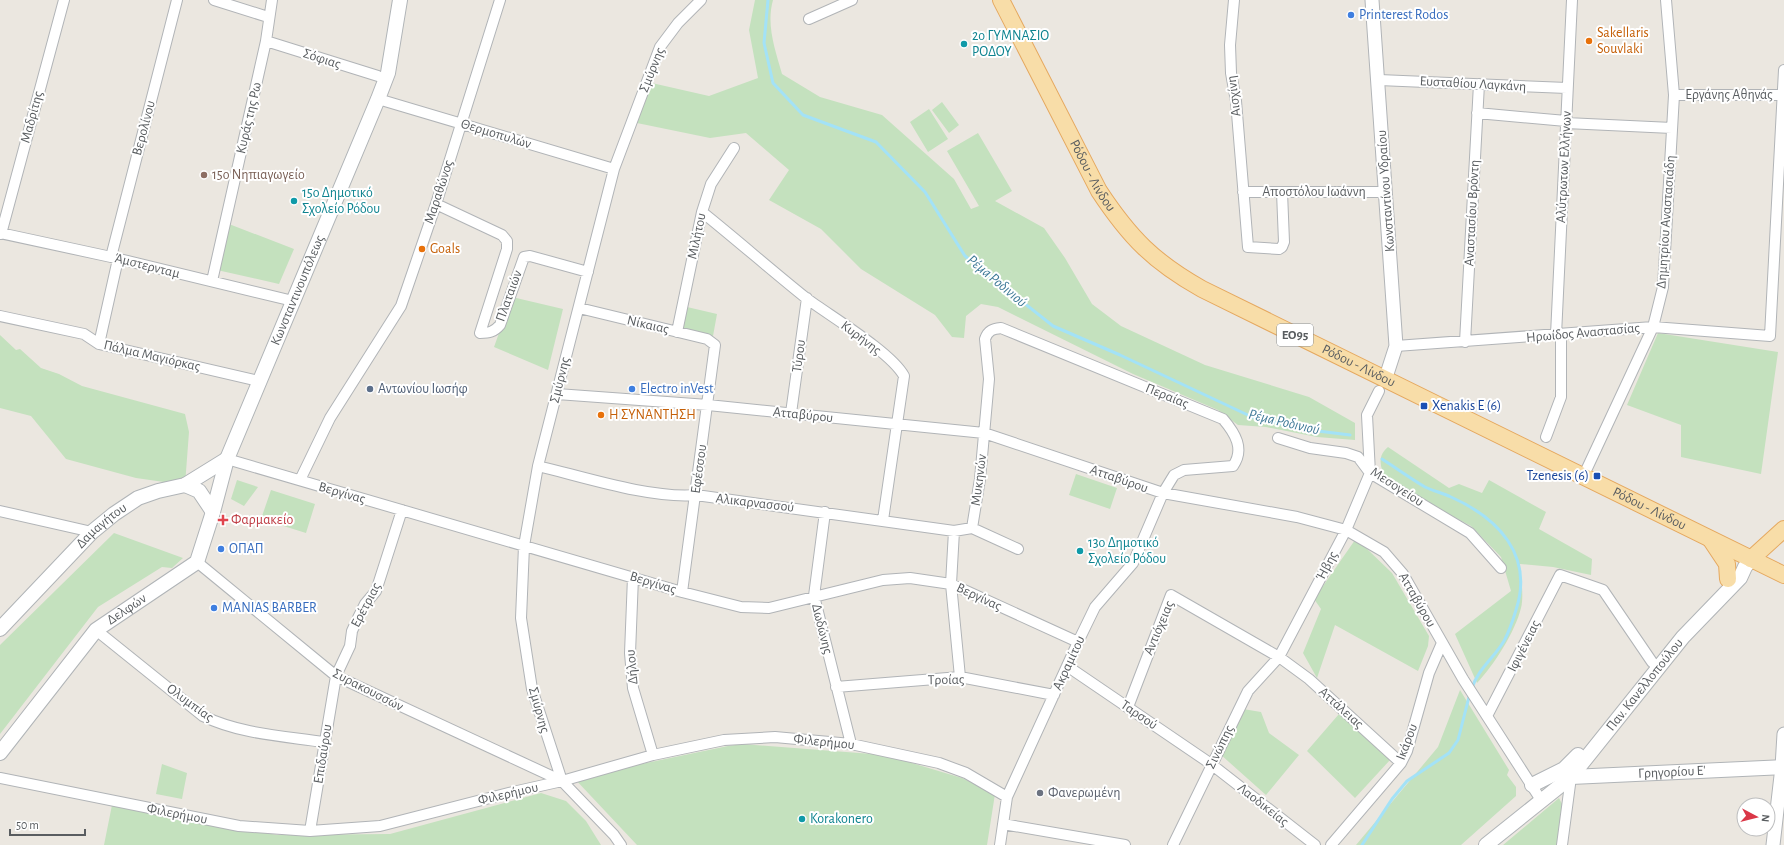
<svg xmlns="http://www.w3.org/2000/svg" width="1784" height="845" font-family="'Alegreya Sans',sans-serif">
	<rect width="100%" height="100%" fill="#ebe7e0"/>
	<path fill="#c4e1be" d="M755,0H773C766,25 775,49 782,74L820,97L882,115L954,179L971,209L979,206L947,151L978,133L1012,191L995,201L1044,228L1065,258L1092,304L1121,326L1205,365L1309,397L1355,423V440L1317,437L1266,427L1238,425L1218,410L1133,374L998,307L981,304L966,316L964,338L952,337L935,315L861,269L821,229L769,200L789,170L746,133L710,138L632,122L643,81L709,96L758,78L749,30Z
		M942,102L959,125L949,133L932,110Z
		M929,109L948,139L928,152L910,122Z
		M229,224L294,249L279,284L217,270Z
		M512,297L563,309L548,370L494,347Z
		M687,307L717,314L713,336L682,328Z
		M1658,333L1778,352L1761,474L1681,457V425L1627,405Z
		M0,335L16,350L20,349L41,368L59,374L82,386L185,414L189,432L185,485L136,478L66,459L31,416L0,408Z
		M1388,447L1449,488L1459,484L1482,493L1489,480L1546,512L1539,529L1592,559L1591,575L1553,567L1520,564C1521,576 1524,597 1521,608C1515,632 1494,665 1477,683L1455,634L1511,591L1501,557L1471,526L1386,481C1381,468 1376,457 1388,447Z
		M1076,474L1117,488L1110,509L1069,495Z
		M237,480L258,487L244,506L231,499Z
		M271,490L315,504L306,533L261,519Z
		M114,533L183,558L172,568L162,567L98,607L0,734V645Z
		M1355,540L1365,547L1392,573L1429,636L1428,646L1418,671L1335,625L1317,678L1303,653L1321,609L1314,599Z
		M1460,690L1509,770L1507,775L1516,787V796L1461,845H1356L1438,747Z
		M1243,709L1261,712L1269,733L1299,755L1266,795L1220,754Z
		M1339,714L1390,760L1355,798L1307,751Z
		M743,744L885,755L962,778L995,794L987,845H637L574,778L728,746Z
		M162,764L187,773L182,799L156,794Z
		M541,793L566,801L586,821L601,845H104L112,805L277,835L390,834Z
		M1559,798L1562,804L1557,845H1503Z"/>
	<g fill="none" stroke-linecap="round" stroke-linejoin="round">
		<path stroke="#a3e2f7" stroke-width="3" d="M768,0L764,43L773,83L803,115L876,142L925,192L965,256L1053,326L1120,355L1252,417L1302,429L1350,435
			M1382,459C1396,468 1410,478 1425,487C1433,491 1443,493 1451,497C1498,518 1534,555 1516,610C1513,620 1509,632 1504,641C1494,658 1478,669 1472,688
			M1362,845L1392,799L1407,781L1449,753L1458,740L1470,693"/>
		<defs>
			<path id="minor" d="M214,0L268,17
				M1234,0L1230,45L1231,73L1236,101L1248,247L1279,249L1282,247L1284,242L1282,192
				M809,19L852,0
				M266,41L378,76
				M1379,80L1567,88
				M1674,95H1784
				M378,99L614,169
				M1477,113L1566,121
				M1566,123L1672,128
				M1243,192H1386
				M436,204L502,235L507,241V249L480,333C489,333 494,332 500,325L524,257L530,256L588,272
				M702,212C737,240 771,270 806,298C830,316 891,352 904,376L883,520
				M0,233L111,257L293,301
				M1,234L64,0
				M111,257L177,0
				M212,281L266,41L272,0
				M579,308L707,339L715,345L682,592
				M0,316L84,334L99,344L259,381
				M677,332L702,212L711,184L734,148
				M1556,335L1572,0
				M1465,342L1479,84
				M99,344L118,259
				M1396,346L1653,327L1770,336L1784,70
				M557,394L708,405L984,433L1163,493L1297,517L1346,530L1384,552L1403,574L1463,679L1541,800
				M791,413L807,298
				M1546,437L1561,397V335
				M1278,438L1310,448L1346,453L1358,457L1370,473L1470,533L1501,568
				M227,459L682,592L741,607L769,608L883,580L910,578L951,584L1078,642
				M538,466C584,477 651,499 696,495L954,531L972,528
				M1583,477L1653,327L1663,287L1674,95L1666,0
				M300,480L330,418L401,306L436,204L500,0
				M0,511L92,532
				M825,512L814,596L851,744
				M972,528L980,479L989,379L985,339C988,330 993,329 1001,328L1223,419C1235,433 1245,449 1233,466L1184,470L1174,475L1163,493L1133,563L1095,607L1078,642L1007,797L1000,845
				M972,528L1018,549
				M954,531L951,584L960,677
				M197,562L336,676L562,781L614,835L621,845
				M633,577L630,653L633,688L653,755
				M96,630L203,716C240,734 283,736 324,742
				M1067,666L1211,764L1315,845
				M836,687L960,677L1054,695
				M1128,707L1171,595L1279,657L1309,679L1401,763
				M1487,716L1560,575L1603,590L1652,662L1658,667
				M0,778L239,826L310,831L380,826L513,792L562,781L653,755L724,740L775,737L851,744L939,763L966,773L1007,797
				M562,781L532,689L521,618L524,546L538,466L614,169L660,47L678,23L701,0
				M1003,824L1125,845
				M310,831L336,676L350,646L352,631L358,618L365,604L376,591L402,510
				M1173,845L1248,691L1279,657L1346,530L1370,473L1367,415L1379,391
				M1331,845L1401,763L1407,751L1429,673L1442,643
				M1562,845L1571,777"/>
			<path id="tertiary" d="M1372,0L1396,346L1385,380
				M1773,845L1782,767L1784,734"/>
			<g id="secondary">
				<path d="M185,485L199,491L213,512"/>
				<path id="s1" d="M0,629L92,532L114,514L138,498L158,491L185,485L227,459"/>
				<path id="s2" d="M0,753L96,630L197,562L213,512L227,459L378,99L388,73L400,0"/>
				<path id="s3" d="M1571,777L1784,767"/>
				<path d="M1532,785L1564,769L1578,755"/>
				<path id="s4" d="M1486,845L1571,777L1683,637L1740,578L1745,567L1751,559"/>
			</g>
			<g id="primary">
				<path id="s5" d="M1001,0L1099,191C1130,238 1154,262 1202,289L1784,575"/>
				<path d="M1711,540L1727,564L1728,579"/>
				<path d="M1751,559L1784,529"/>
			</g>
		</defs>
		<use href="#minor" stroke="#b1b4b7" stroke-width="12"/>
		<use href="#tertiary" stroke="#b1b4b7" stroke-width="15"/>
		<use href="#secondary" stroke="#b0b4b7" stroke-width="16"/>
		<use href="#primary" stroke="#e5a85f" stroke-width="18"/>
		<use href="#minor" stroke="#fff" stroke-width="10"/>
		<use href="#tertiary" stroke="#fff" stroke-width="13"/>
		<use href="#secondary" stroke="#fff" stroke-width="14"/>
		<use href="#primary" stroke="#f8dda8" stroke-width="16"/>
	</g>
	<g fill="#3f7fe0" stroke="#fff" stroke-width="1.5">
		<circle cx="1351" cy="15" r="4"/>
		<circle cx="632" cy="389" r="4"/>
		<circle cx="221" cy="549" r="4"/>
		<circle cx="214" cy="608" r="4"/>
	</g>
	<g fill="#e8710a" stroke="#fff" stroke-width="1.5">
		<circle cx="1589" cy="41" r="4"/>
		<circle cx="422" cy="249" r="4"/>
		<circle cx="601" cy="415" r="4"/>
	</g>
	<g fill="#0f9aa8" stroke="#fff" stroke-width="1.5">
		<circle cx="964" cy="44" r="4"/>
		<circle cx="294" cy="201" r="4"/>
		<circle cx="1080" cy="551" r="4"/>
		<circle cx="802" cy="819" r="4"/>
	</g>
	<circle fill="#8d6e63" stroke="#fff" stroke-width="1.5" cx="204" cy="175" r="4"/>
	<circle fill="#5c6f8a" stroke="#fff" stroke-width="1.5" cx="370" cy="389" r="4"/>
	<g fill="#1a4fb4" stroke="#fff" stroke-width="1.5">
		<rect x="1420" y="402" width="8" height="8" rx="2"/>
		<rect x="1593" y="472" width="8" height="8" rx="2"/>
	</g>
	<path fill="#e0444e" stroke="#fff" stroke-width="1.5" d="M221 514h4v4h4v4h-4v4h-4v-4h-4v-4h4z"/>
	<circle fill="#6b7280" stroke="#fff" stroke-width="1.5" cx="1040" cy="793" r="4"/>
	<g text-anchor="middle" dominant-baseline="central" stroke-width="4" stroke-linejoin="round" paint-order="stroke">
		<rect fill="#fff" stroke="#8b8e90" stroke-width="1" x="1277" y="324" width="36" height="22" rx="3"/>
		<g font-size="13" font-weight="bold" fill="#595d60">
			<text x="1295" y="335">ΕΟ95</text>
		</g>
		<g font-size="14" fill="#366cbe" stroke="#fff" text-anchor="start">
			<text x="1359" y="15">Printerest Rodos</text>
			<text x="640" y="389">Electro inVest</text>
			<text x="229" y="549">ΟΠΑΠ</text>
			<text x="222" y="608">MANIAS BARBER</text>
		</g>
		<g font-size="14" fill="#c56008" stroke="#fff" text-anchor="start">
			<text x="1597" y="33">Sakellaris<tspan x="1597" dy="16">Souvlaki</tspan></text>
			<text x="430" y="249">Goals</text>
			<text x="609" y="415">Η ΣΥΝΑΝΤΗΣΗ</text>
		</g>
		<g font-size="14" fill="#0d838f" stroke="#fff" text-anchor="start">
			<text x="972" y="36">2ο ΓΥΜΝΑΣΙΟ<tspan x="972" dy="16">ΡΟΔΟΥ</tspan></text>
			<text x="302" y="193">15ο Δημοτικό<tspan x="302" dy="16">Σχολείο Ρόδου</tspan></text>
			<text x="1088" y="543">13ο Δημοτικό<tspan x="1088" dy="16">Σχολείο Ρόδου</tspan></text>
			<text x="810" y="819">Korakonero</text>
		</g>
		<g font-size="14" fill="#595d60" stroke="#fff">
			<text transform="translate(322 59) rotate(18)">Σόφιας</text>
			<text transform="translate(652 70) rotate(-68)">Σμύρνης</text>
			<text transform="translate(1473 84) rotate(3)">Ευσταθίου Λαγκάνη</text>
			<text x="1729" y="95">Εργάνης Αθηνάς</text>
			<text transform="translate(1234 96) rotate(-97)">Αισχίνη</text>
			<text transform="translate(32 117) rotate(-75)">Μαδρίτης</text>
			<text transform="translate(249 118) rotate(-77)">Κυράς της Ρω</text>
			<text transform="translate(144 128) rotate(-75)">Βερολίνου</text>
			<text transform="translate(496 134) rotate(17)">Θερμοπυλών</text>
			<text transform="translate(1564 167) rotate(-87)">Αλύτρωτων Ελλήνων</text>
			<text stroke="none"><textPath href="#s5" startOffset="198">Ρόδου - Λίνδου</textPath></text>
			<text transform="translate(1386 191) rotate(-94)">Κωνσταντίνου Υδραίου</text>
			<text transform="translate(439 192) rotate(-72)">Μαραθώνος</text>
			<text x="1314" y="192">Αποστόλου Ιωάννη</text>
			<text transform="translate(1472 213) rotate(-87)">Αναστασίου Βρόντη</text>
			<text transform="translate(1666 222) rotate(-86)">Δημητρίου Αναστασιάδη</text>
			<text transform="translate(697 236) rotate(-78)">Μιλήτου</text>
			<text transform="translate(147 266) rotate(14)">Άμστερνταμ</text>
			<text stroke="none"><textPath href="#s2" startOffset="568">Κωνσταντινουπόλεως</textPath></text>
			<text transform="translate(509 296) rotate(-70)">Πλαταιών</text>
			<text transform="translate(648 325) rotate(13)">Νίκαιας</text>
			<text transform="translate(1583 333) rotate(-5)">Ηρωίδος Αναστασίας</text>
			<text transform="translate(861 338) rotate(37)">Κυρήνης</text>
			<text transform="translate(152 356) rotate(13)">Πάλμα Μαγιόρκας</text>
			<text transform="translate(799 356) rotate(-82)">Τύρου</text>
			<text stroke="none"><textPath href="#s5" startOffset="533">Ρόδου - Λίνδου</textPath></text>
			<text transform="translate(560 380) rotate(-76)">Σμύρνης</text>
			<text transform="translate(1167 396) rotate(22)">Περαίας</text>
			<text transform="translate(803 415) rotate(6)">Ατταβύρου</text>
			<text transform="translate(699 469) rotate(-82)">Εφέσσου</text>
			<text transform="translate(1119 479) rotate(19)">Ατταβύρου</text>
			<text transform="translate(979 480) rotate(-83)">Μυκηνών</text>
			<text transform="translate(1397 487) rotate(33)">Μεσογείου</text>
			<text transform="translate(342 493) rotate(16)">Βεργίνας</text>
			<text transform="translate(755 503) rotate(7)">Αλικαρνασσού</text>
			<text stroke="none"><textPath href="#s5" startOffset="857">Ρόδου - Λίνδου</textPath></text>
			<text stroke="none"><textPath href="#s1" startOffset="145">Δαμαγήτου</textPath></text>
			<text transform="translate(1327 566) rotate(-62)">Ήβης</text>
			<text transform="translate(653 583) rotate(17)">Βεργίνας</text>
			<text transform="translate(979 597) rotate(25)">Βεργίνας</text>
			<text transform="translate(1417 600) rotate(60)">Ατταβύρου</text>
			<text transform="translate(366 605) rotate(-62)">Ερέτριας</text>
			<text stroke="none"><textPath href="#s2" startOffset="193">Δελφών</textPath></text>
			<text transform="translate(1159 628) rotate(-67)">Αντιόχειας</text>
			<text transform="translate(822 629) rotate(76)">Δωδώνης</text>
			<text transform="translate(1524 646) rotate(-63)">Ιφιγένειας</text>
			<text transform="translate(1069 663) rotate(-65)">Ακραμίτου</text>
			<text transform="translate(632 667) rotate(-95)">Δήλου</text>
			<text transform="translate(946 680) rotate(-1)">Τροίας</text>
			<text stroke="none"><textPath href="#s4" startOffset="227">Παν. Κανελλοπούλου</textPath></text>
			<text transform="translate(368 690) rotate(27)">Συρακουσσών</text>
			<text transform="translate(190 703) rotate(36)">Ολυμπίας</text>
			<text transform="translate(1341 708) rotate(42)">Αττάλειας</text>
			<text transform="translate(539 710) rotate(74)">Σμύρνης</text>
			<text transform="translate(1139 715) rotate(34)">Ταρσού</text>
			<text transform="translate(824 742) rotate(6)">Φιλερήμου</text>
			<text transform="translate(1407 742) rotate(-69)">Ικάρου</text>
			<text transform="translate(1220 747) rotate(-64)">Σινώπης</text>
			<text transform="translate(323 754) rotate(-81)">Επιδαύρου</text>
			<text stroke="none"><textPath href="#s3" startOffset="101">Γρηγορίου Ε'</textPath></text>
			<text transform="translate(508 794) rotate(-13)">Φιλερήμου</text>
			<text transform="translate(1263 805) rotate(38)">Λαοδικείας</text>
			<text transform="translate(177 814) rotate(11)">Φιλερήμου</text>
		</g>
		<g font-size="14" fill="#785e54" stroke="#fff" text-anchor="start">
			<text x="212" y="175">15ο Νηπιαγωγείο</text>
		</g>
		<g font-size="14" fill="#4e5e75" stroke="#fff" text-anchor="start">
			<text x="378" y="389">Αντωνίου Ιωσήφ</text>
		</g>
		<g font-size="14" fill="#164399" stroke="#fff" text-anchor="start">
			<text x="1432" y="406">Xenakis E (6)</text>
			<text x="1589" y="476" text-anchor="end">Tzenesis (6)</text>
		</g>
		<g font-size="14" fill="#be3a42" stroke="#fff" text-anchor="start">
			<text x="231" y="520">Φαρμακείο</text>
		</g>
		<g font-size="14" fill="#5b616d" stroke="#fff" text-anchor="start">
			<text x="1048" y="793">Φανερωμένη</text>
		</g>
		<g font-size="15" font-style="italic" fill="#3e7997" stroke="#fff">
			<text transform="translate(997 281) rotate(40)">Ρέμα Ροδινιού</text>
			<text transform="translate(1284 422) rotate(13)">Ρέμα Ροδινιού</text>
		</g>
	</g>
	<g transform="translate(1756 817) rotate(97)"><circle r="19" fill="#ffffff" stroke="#bdbebf"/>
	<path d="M0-3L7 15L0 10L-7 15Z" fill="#da3747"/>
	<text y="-6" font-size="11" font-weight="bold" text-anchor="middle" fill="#595d60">N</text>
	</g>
	<path d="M10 829v6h75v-6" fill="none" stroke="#595d60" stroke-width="2"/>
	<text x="16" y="829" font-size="12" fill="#595d60" stroke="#ffffff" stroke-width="3" paint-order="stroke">50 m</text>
</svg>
